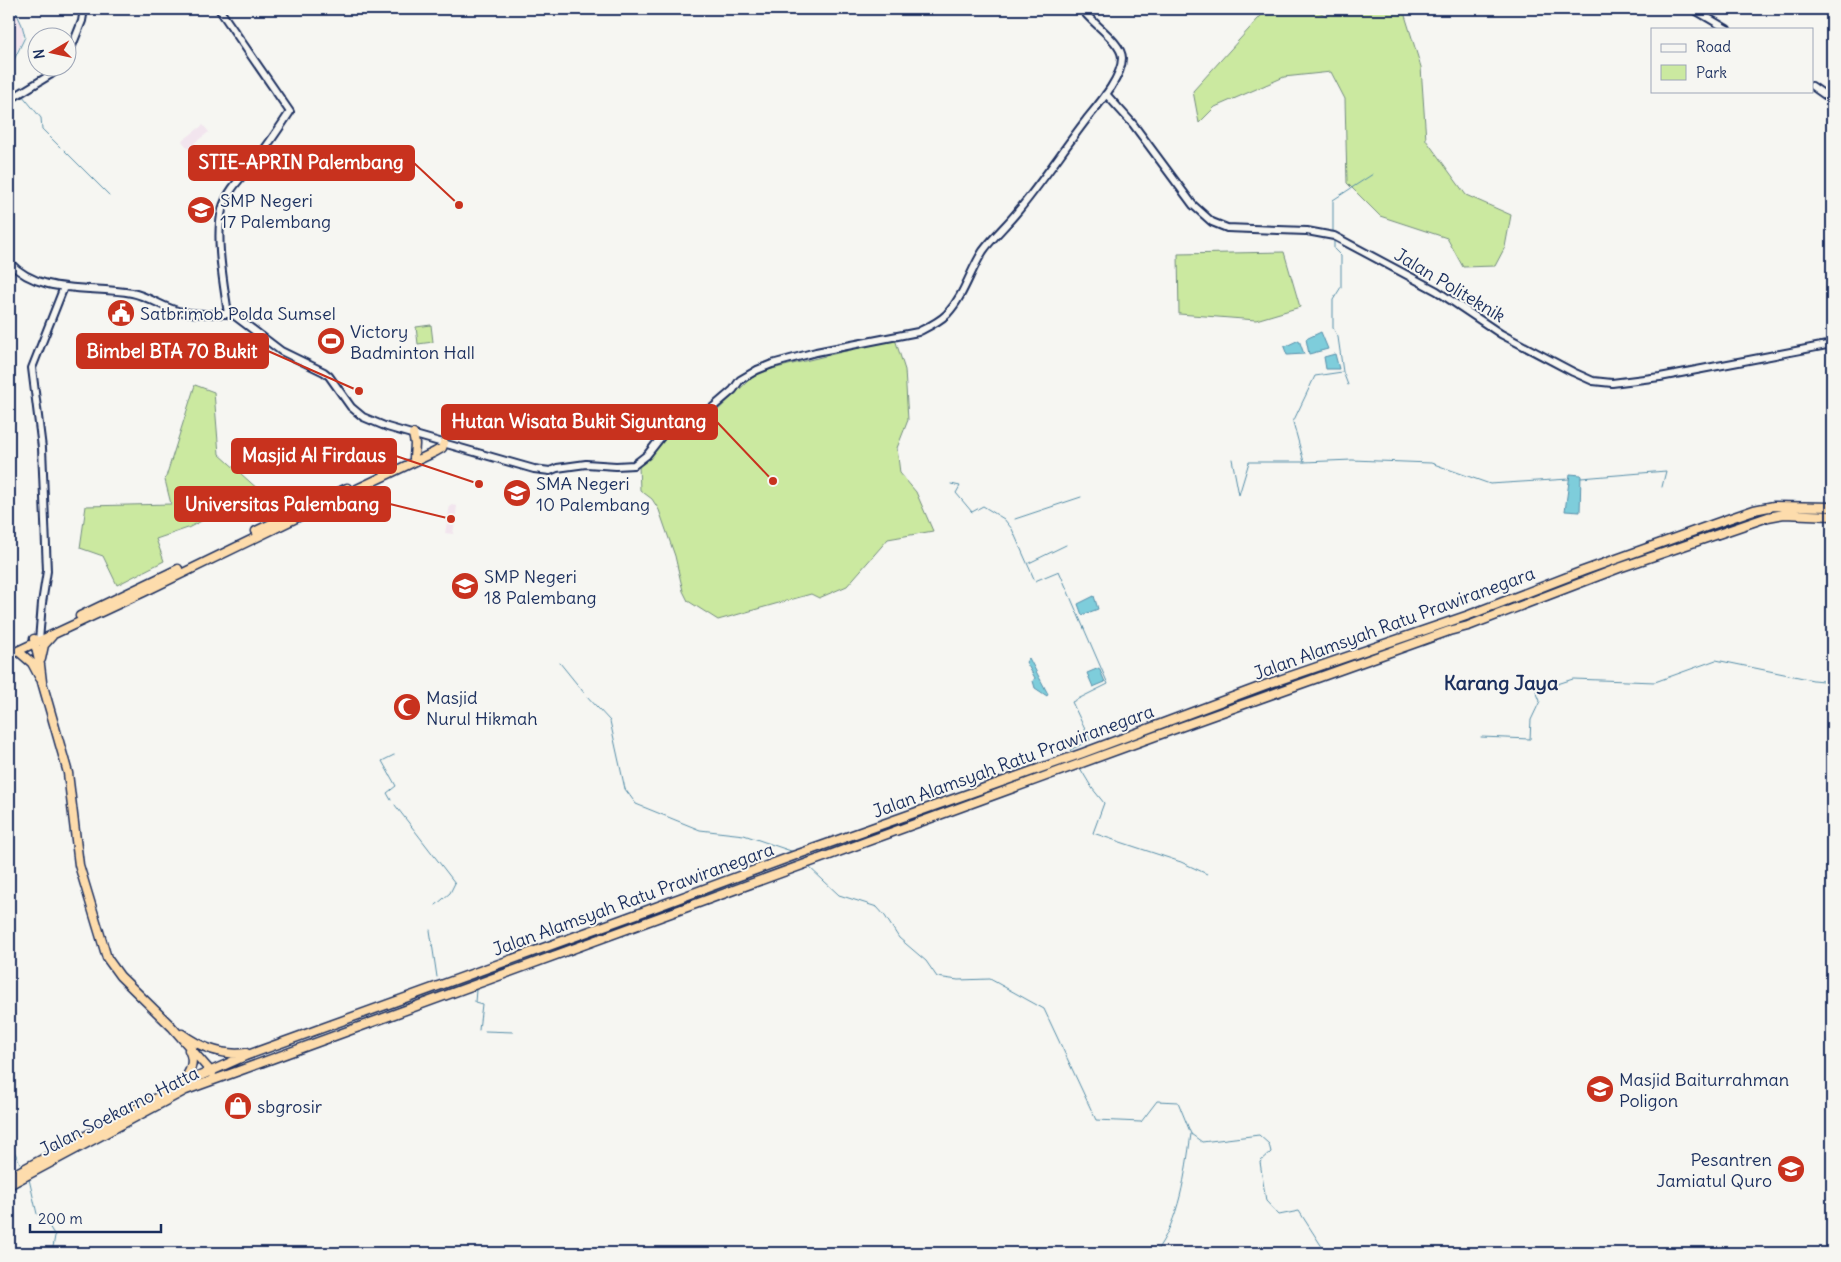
<svg xmlns="http://www.w3.org/2000/svg" width="1841" height="1262" font-family="Delius,sans-serif">
	<rect width="100%" height="100%" fill="#f6f6f2"/>
	<filter id="ink" filterUnits="userSpaceOnUse"><feTurbulence type="fractalNoise" baseFrequency=".02" numOctaves="2"/><feDisplacementMap in="SourceGraphic" scale="10" xChannelSelector="R" yChannelSelector="G"/><feConvolveMatrix kernelMatrix="1 2 1 2 8 2 1 2 1" color-interpolation-filters="sRGB"/></filter>
	<g filter="url(#ink)">
		<path fill="#f2e5ee" d="M9,12L13,13L18,17L22,24L23,34L22,41L9,67Z
			M203,125L209,132L194,143L198,149L192,153L182,141Z
			M450,505L457,506L453,534L445,533Z"/>
		<path fill="#cbe9a0" stroke="#738c7f" d="M1267,9H1313L1327,16L1335,9H1403L1421,67L1426,140L1466,195L1511,215L1505,247L1495,266L1463,267L1447,238L1380,216L1347,183L1345,99L1331,72L1284,77L1215,107L1199,123L1193,91Z
			M1284,252L1300,307L1256,320L1179,314L1178,254Z
			M431,325L433,342L418,344L416,327Z
			M338,332L340,349L325,351L323,334Z
			M895,339L905,370L908,420L897,448L900,473L916,492L933,531L888,539L847,586L819,598L811,594L718,620L688,601L683,591L675,556L659,510L652,499L640,490L639,466L650,458L665,436L674,428L714,414L750,379L764,371Z
			M195,385L214,392L219,454L260,491L188,528L156,539L164,561L117,585L103,556L80,548L86,506L171,504L165,480Z"/>
		<path fill="#7ecddb" stroke="#568ea9" d="M1321,332L1328,349L1309,354L1306,339Z
			M1299,340L1304,354L1287,355L1284,347Z
			M1335,354L1339,369H1326L1324,357Z
			M1570,474L1581,475L1580,512L1565,511Z
			M1094,596L1098,609L1082,615L1078,604Z
			M1029,658L1048,694L1047,696L1035,688L1033,681L1035,678L1026,662Z
			M1099,668L1105,682L1093,687L1087,673Z"/>
		<g fill="none" stroke-linecap="round" stroke-linejoin="round">
			<path stroke="#568ea9" stroke-width="1" d="M1831,9L1832,12
				M9,11L16,12L22,25L25,37L9,70
				M9,81L17,90
				M22,95L41,118L42,129L60,147
				M64,150L109,195
				M1333,232V200L1373,174
				M1334,239V249L1341,256V287L1333,300V328L1338,337L1343,372L1348,385
				M1232,459L1239,495L1249,462H1304L1352,460L1431,463L1490,484L1569,479
				M1304,462L1293,422L1315,376L1342,372
				M1581,478L1666,471L1662,487
				M951,484L960,486L956,493L972,512L983,506L1004,519L1012,529L1035,581L1059,571L1108,684L1072,702L1090,740L1070,750L1072,753
				M1015,519L1081,497
				M1029,563L1066,545
				M560,663L585,694L610,721L625,789L636,804L700,830L744,835L794,852
				M1481,737L1530,739L1531,720L1540,701L1536,691L1573,679L1655,682L1716,660L1813,680L1832,682
				M1080,768L1092,788L1104,803L1093,833L1181,862L1207,874
				M391,800L387,793L396,786L382,761L394,755
				M395,805L455,883L450,893L436,905
				M808,866L839,895L877,907L885,916L899,938L926,961L937,977L958,980L990,979L1044,1009L1096,1120L1141,1122L1157,1101L1178,1102L1191,1134L1202,1142L1259,1135L1269,1144L1271,1152L1260,1162L1266,1201L1279,1215L1299,1211L1326,1253
				M430,930L437,977
				M472,990H476L475,1002L482,1004L479,1030
				M485,1031L513,1032
				M9,1141L22,1167
				M9,1161L17,1157
				M29,1179L37,1214L49,1226L55,1236L52,1253
				M9,1191L28,1180
				M1155,1253C1180,1219 1185,1175 1191,1134"/>
			<defs>
				<path id="secondary" d="M219,9L290,112C282,124 274,136 266,147C253,168 228,185 222,210C215,239 224,285 228,314
					M1693,9L1727,29
					M68,56L82,21L84,9
					M1812,86L1832,100
					M1106,94L1133,124L1193,205L1212,222L1227,228L1307,231L1334,236L1437,291L1501,334L1573,372L1593,381L1612,383L1660,377L1832,344
					M9,100L50,75L59,68
					M9,262C40,296 90,285 132,293C148,296 162,307 178,311C194,315 212,314 228,314L235,316L281,351L324,372L329,376L351,407L363,417L387,427L534,469L550,471L557,468L586,464L616,466L634,465L647,455L669,427L712,408L733,390L740,380L757,370L772,364L816,352L918,332C928,327 939,322 947,314C964,296 970,271 983,251C993,237 1007,225 1018,211C1042,182 1063,150 1086,120C1098,105 1122,78 1122,58C1122,42 1091,23 1082,9
					M39,641L42,603L47,571L42,448L32,368L64,287"/>
				<path id="highway" d="M413,434L415,444L414,458
					M256,531L347,488
					M80,616L178,569
					M34,639L40,665L42,682L68,773L79,865L107,958L120,976L172,1027L212,1073
					M18,651L32,663L40,678
					M9,655L144,592L319,507L435,452L442,448L444,443
					M41,659L44,645L52,636
					M182,1034C200,1047 223,1056 246,1053
					M182,1084C189,1073 196,1063 189,1050
					M9,1177L182,1084L245,1056L637,914L793,856L1083,753L1265,685L1469,615L1583,571L1728,519L1754,510L1774,506L1832,507
					M9,1185L186,1090L244,1069L1183,726L1449,631L1468,626L1619,568L1768,517L1784,514L1832,516"/>
			</defs>
			<use href="#secondary" stroke="#1b2f5e" stroke-width="10"/>
			<use href="#highway" stroke="#1b2f5e" stroke-width="11"/>
			<use href="#secondary" stroke="#f6f6f2" stroke-width="6"/>
			<use href="#highway" stroke="#fddcac" stroke-width="8"/>
		</g>
	</g>
	<defs>
		<symbol id="school-disc" viewBox="-11 -11 22 22"><circle r="9.5" fill="#c8321e" stroke="#f6f6f2"/><path d="M0-5L7-2L0 1L-7-2ZM-4 1L0 2.5L4 1V4Q0 6-4 4Z" fill="#fff"/></symbol>
		<symbol id="civic-disc" viewBox="-11 -11 22 22"><circle r="9.5" fill="#c8321e" stroke="#f6f6f2"/><path d="M-.6-6.5H3V-4.5H.6V-3L4-1V1h2V6H-6V1h2V-1L-.6-3ZM-1.2 2.5V6h2.4V2.5Z" fill="#fff"/></symbol>
		<symbol id="stadium-disc" viewBox="-11 -11 22 22"><circle r="9.5" fill="#c8321e" stroke="#f6f6f2"/><path d="M0-5a6.5 5 0 1 0 0 10a6.5 5 0 1 0 0-10ZM-3.5-1.8h7v3.6h-7Z" fill="#fff"/></symbol>
		<symbol id="mosque-disc" viewBox="-11 -11 22 22"><circle r="9.5" fill="#c8321e" stroke="#f6f6f2"/><path d="M3.5-4.9A6 6 0 1 0 3.5 4.9A5 5 0 1 1 3.5-4.9Z" fill="#fff"/></symbol>
		<symbol id="shop-disc" viewBox="-11 -11 22 22"><circle r="9.5" fill="#c8321e" stroke="#f6f6f2"/><path d="M-5-2.5h2.3a2.7 3.5 0 0 1 5.4 0H5L5.5 6h-11ZM-1.5-2.5h3a1.5 2.3 0 0 0-3 0Z" fill="#fff"/></symbol>
	</defs>
	<g fill-rule="evenodd">
		<use href="#school-disc" x="185" y="194" width="32" height="32"/>
		<use href="#civic-disc" x="105" y="297" width="32" height="32"/>
		<use href="#stadium-disc" x="315" y="325" width="32" height="32"/>
		<use href="#school-disc" x="501" y="477" width="32" height="32"/>
		<use href="#school-disc" x="449" y="570" width="32" height="32"/>
		<use href="#mosque-disc" x="391" y="691" width="32" height="32"/>
		<use href="#school-disc" x="1584" y="1073" width="32" height="32"/>
		<use href="#shop-disc" x="222" y="1090" width="32" height="32"/>
		<use href="#school-disc" x="1775" y="1153" width="32" height="32"/>
	</g>
	<g text-anchor="middle" dominant-baseline="central" stroke-width="4" stroke-linejoin="round" paint-order="stroke">
		<g font-size="18" fill="#1b2f5e" stroke="#f6f6f2" text-anchor="start">
			<text x="220" y="200">SMP Negeri<tspan x="220" dy="21">17 Palembang</tspan></text>
			<text x="140" y="313">Satbrimob Polda Sumsel</text>
			<text x="350" y="331">Victory<tspan x="350" dy="21">Badminton Hall</tspan></text>
			<text x="536" y="483">SMA Negeri<tspan x="536" dy="21">10 Palembang</tspan></text>
			<text x="484" y="576">SMP Negeri<tspan x="484" dy="21">18 Palembang</tspan></text>
			<text x="426" y="697">Masjid<tspan x="426" dy="21">Nurul Hikmah</tspan></text>
			<text x="1619" y="1079">Masjid Baiturrahman<tspan x="1619" dy="21">Poligon</tspan></text>
			<text x="257" y="1106">sbgrosir</text>
			<text x="1772" y="1159" text-anchor="end">Pesantren<tspan x="1772" dy="21">Jamiatul Quro</tspan></text>
		</g>
		<g font-size="18" fill="#1b2f5e" stroke="#f6f6f2">
			<text transform="translate(1450 285) rotate(31)">Jalan Politeknik</text>
			<text transform="translate(1394 623) rotate(-20)">Jalan Alamsyah Ratu Prawiranegara</text>
			<text transform="translate(1013 761) rotate(-20)">Jalan Alamsyah Ratu Prawiranegara</text>
			<text transform="translate(633 899) rotate(-20)">Jalan Alamsyah Ratu Prawiranegara</text>
			<text transform="translate(119 1111) rotate(-27)">Jalan Soekarno Hatta</text>
		</g>
		<g font-size="20" font-weight="bold" fill="#1b2f5e" stroke="#f6f6f2">
			<text x="1501" y="682">Karang Jaya</text>
		</g>
	</g>
	<path fill="none" stroke="#c8321e" stroke-width="2" d="M459 205L414 163M359 391L268 351M773 481L717 422M479 484L396 456M451 519L390 504"/>
	<g fill="#c8321e" stroke="#f6f6f2" stroke-width="2">
		<circle cx="459" cy="205" r="5"/>
		<circle cx="359" cy="391" r="5"/>
		<circle cx="773" cy="481" r="5"/>
		<circle cx="479" cy="484" r="5"/>
		<circle cx="451" cy="519" r="5"/>
	</g>
	<g fill="#c8321e" stroke="#c8321e" stroke-width="2">
		<rect x="189" y="146" width="225" height="34" rx="5"/>
		<rect x="77" y="334" width="191" height="34" rx="5"/>
		<rect x="442" y="405" width="275" height="34" rx="5"/>
		<rect x="232" y="439" width="164" height="34" rx="5"/>
		<rect x="175" y="487" width="215" height="34" rx="5"/>
	</g>
	<g font-size="19" text-anchor="middle" font-weight="bold" fill="#fff">
		<text x="301" y="169">STIE-APRIN Palembang</text>
		<text x="172" y="358">Bimbel BTA 70 Bukit</text>
		<text x="579" y="428">Hutan Wisata Bukit Siguntang</text>
		<text x="314" y="462">Masjid Al Firdaus</text>
		<text x="282" y="511">Universitas Palembang</text>
	</g>
	<rect width="1841" height="1262" fill="none" stroke="#f6f6f2" stroke-width="30"/>
	<rect x="15" y="15" width="1811" height="1232" fill="none" stroke="#1b2f5e" stroke-width="2" filter="url(#ink)"/>
	<rect x="1651" y="28" width="162" height="65" fill="#f6f6f2" stroke="#9ea6b7"/>
	<rect x="1661" y="44" width="25" height="8" fill="#f6f6f2" stroke="#9ea6b7"/>
	<text x="1696" y="52" font-size="15" fill="#1b2f5e">Road</text>
	<rect x="1661" y="65" width="25" height="15" fill="#cbe9a0" stroke="#9ea6b7"/>
	<text x="1696" y="78" font-size="15" fill="#1b2f5e">Park</text>
	<g transform="translate(52 52) rotate(261)"><circle r="24" fill="#f6f6f2" stroke="#9ea6b7"/>
	<path d="M0-4L9 19L0 12L-9 19Z" fill="#c8321e"/>
	<text y="-8" font-size="14" font-weight="bold" text-anchor="middle" fill="#1b2f5e">N</text>
	</g>
	<path d="M30 1224v8h131v-8" fill="none" stroke="#1b2f5e" stroke-width="2.5"/>
	<text x="38" y="1224" font-size="15" fill="#1b2f5e" stroke="#f6f6f2" stroke-width="4" paint-order="stroke">200 m</text>
</svg>
